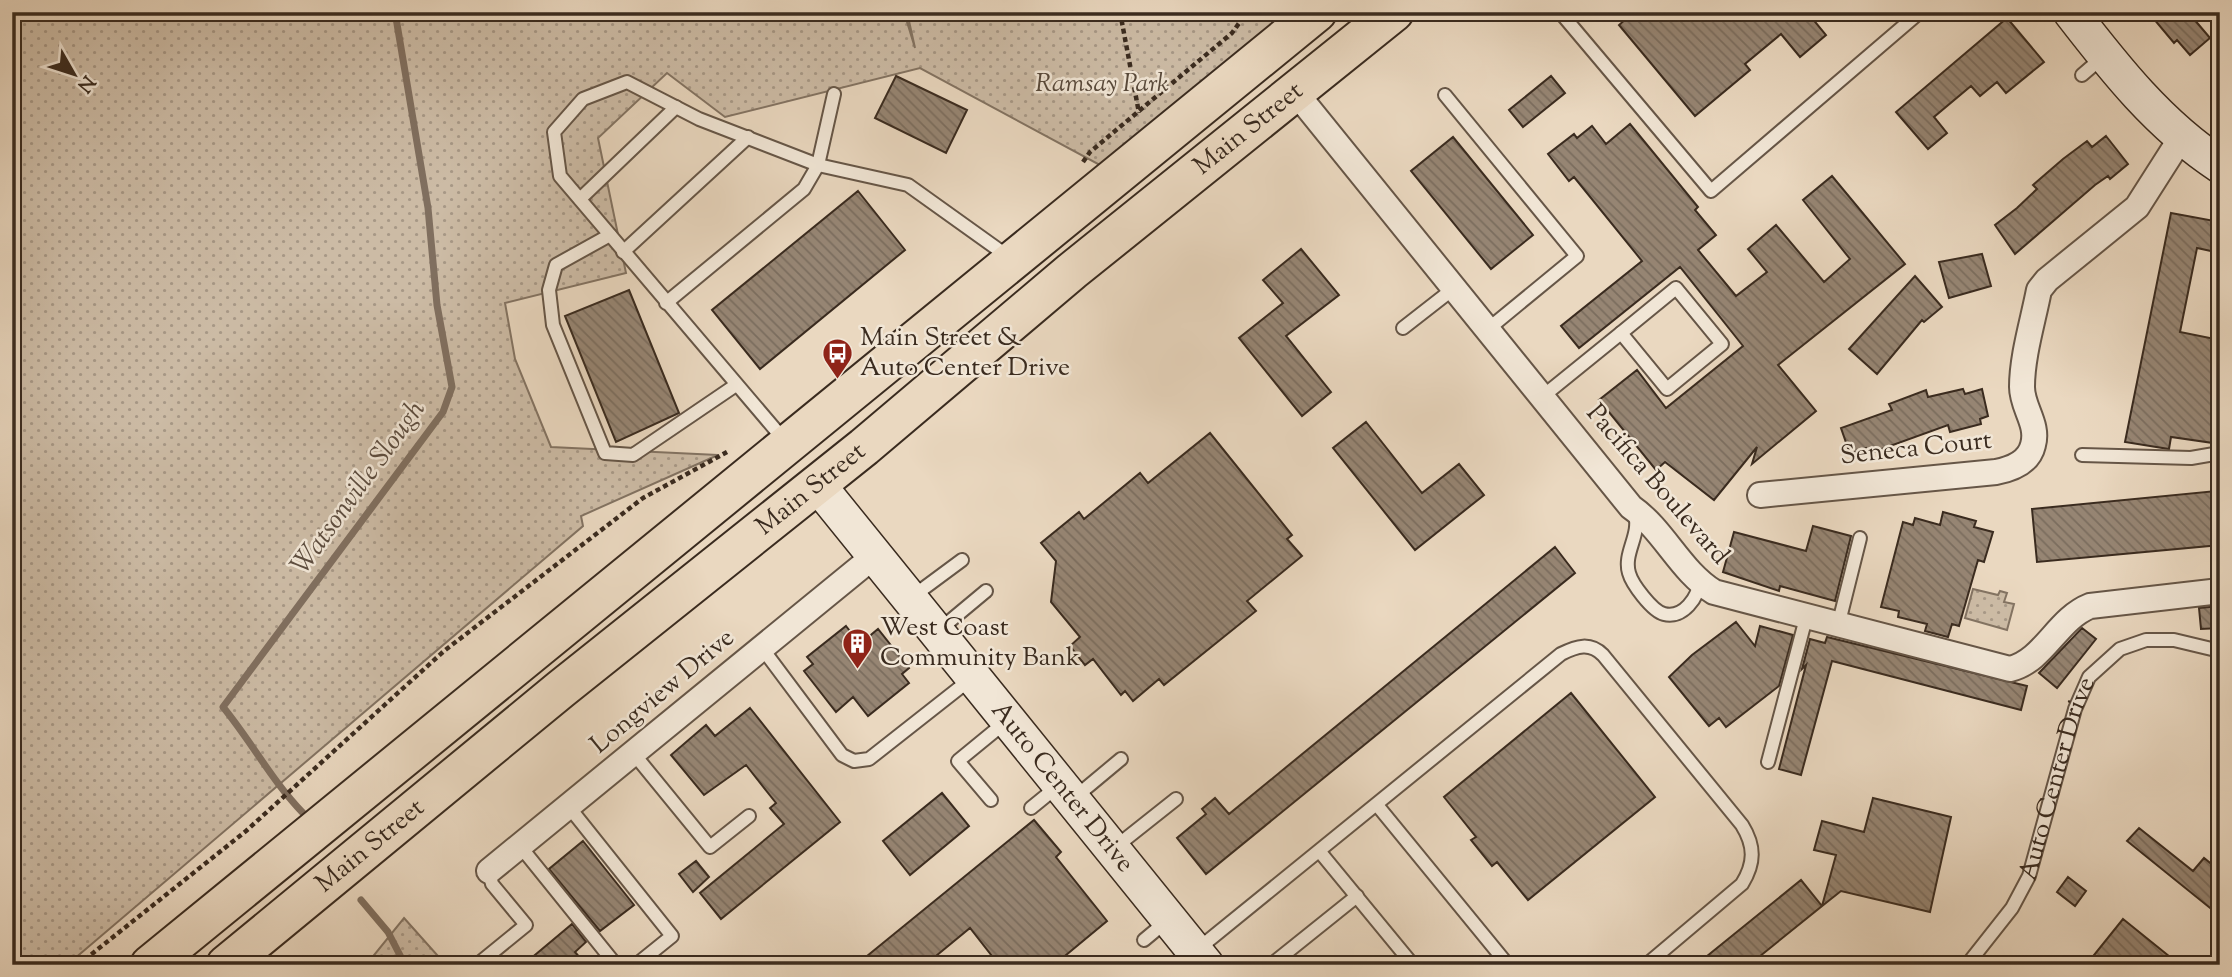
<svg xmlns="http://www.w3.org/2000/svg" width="2232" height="977" font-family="'Sorts Mill Goudy',serif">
	<defs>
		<pattern id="green-dots" width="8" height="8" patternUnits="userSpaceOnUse" patternTransform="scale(1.75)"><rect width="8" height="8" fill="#ccbba5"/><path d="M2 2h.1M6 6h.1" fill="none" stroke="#a79886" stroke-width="1.8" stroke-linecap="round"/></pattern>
		<pattern id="building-back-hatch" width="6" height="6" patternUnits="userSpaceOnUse" patternTransform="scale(1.75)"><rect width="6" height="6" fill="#968573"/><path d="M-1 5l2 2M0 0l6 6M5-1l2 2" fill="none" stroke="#7b6d5e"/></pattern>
	</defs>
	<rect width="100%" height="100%" fill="#ead8c0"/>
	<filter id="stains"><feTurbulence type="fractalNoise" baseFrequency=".00286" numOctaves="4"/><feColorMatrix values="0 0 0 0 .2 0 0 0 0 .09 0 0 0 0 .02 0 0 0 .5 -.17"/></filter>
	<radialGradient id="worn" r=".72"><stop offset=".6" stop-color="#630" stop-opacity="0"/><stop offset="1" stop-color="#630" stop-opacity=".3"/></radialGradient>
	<path fill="url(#green-dots)" stroke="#837362" stroke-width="2" d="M12,12H904L915,48L907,12H1305L1111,171L920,68L725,117L667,73L598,138L626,273L505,303L515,359L551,447L718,455L581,516L583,526L67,965H12V538L18,526L15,515L12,514Z
		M1973,589L1998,595L2000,591L2007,593L2004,602L2014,604L2007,630L1965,618Z
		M404,918L446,965H366Z"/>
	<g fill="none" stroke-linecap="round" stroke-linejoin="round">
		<path stroke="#806f5f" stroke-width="7" d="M303,813C272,781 251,741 223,707L443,412L452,387L437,305L428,208L395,12
			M361,900L388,932L405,965"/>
	</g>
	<path fill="url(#building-back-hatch)" stroke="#3a2b1f" stroke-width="2" d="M1634,12H1807L1826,35L1800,57L1781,34L1745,64L1750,70L1695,116L1619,25Z
		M2148,12H2188L2210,38L2190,55L2177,40L2174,43Z
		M2007,18L2044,62L2006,93L1997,82L1980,96L1971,86L1934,117L1947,133L1928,149L1896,112Z
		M896,76L967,110L946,153L875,118Z
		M1551,76L1565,93L1523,127L1509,110Z
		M1630,124L1698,207L1695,210L1716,235L1698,250L1736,296L1767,272L1748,249L1776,225L1824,282L1850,259L1803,200L1832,176L1905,264L1778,365L1816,411L1752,464L1757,447L1714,500L1665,462L1656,470L1599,400L1637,370L1666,408L1743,346L1680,267L1579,348L1561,326L1642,261L1574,177L1569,181L1548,154L1574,134L1577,138L1592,126L1606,144Z
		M2106,136L2128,164L2110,179L2108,176L2095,185L2015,254L1995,225L2017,208L2037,189L2033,185L2063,159L2087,141L2092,147Z
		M1453,137L1533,235L1491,269L1411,171Z
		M858,191L905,250L760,369L712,310Z
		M2171,213L2220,222V253L2197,248L2180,332L2220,340V444L2171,437L2169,449L2125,442Z
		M1301,249L1339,295L1286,336L1331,392L1302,416L1239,338L1283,303L1263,280Z
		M1982,254L1991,286L1949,298L1939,262Z
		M1915,276L1942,307L1924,322L1922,320L1877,374L1849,349Z
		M629,290L679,413L616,442L565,316Z
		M1963,389L1965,394L1982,389L1988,416L1980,419L1981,424L1950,432L1948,425L1868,454L1866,448L1850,454L1841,428L1892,410L1889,404L1926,390L1928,397Z
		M1366,422L1422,493L1459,464L1484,495L1415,550L1333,448Z
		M1210,433L1292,535L1287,539L1302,556L1247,601L1256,611L1164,685L1159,679L1133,701L1125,691L1121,695L1093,659L1085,665L1070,646L1080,637L1051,602L1056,561L1041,543L1079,512L1084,519L1140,473L1148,483Z
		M2216,491L2220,545L2037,562L2032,509Z
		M1943,512L1976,521L1974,527L1993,532L1984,562L1978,560L1959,626L1952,624L1948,637L1925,631L1927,624L1898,617L1899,611L1881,607L1903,522L1913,525L1915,518L1940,525Z
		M1813,526L1851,536L1835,601L1780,586L1779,591L1723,572L1734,532L1806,551Z
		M1555,547L1575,573L1206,874L1177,838L1206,814L1202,809L1215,798L1229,814Z
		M2220,606V628L2201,629L2199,608Z
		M1736,622L1755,646L1760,626L1793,635L1779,686L1726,727L1719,718L1709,726L1669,677L1692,655Z
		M846,626L860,644L878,629L909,668L902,674L909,683L868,716L853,697L836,712L804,671L813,664L807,657Z
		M2082,628L2096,639L2057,688L2039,673Z
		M1827,637L2027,686L2021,710L1832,661L1801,775L1779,769L1806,665L1802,669L1810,639L1825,643Z
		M1571,693L1655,797L1528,900L1497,862L1492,866L1471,840L1476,837L1444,797Z
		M750,708L840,822L721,919L700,893L784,824L770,808L776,803L746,765L704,795L671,755L706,725L715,736Z
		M942,793L969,826L910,875L883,841Z
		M1873,798L1951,817L1930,912L1841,891L1822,906L1836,855L1814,850L1822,821L1864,832Z
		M1034,820L1061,852L1056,857L1107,921L1054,965H999L970,928L925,965H856Z
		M2139,828L2193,871L2204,858L2220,871V916L2127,841Z
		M583,841L634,905L600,931L549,869Z
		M696,861L709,877L693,892L679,874Z
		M2068,877L2086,891L2075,906L2057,892Z
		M1801,880L1822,906L1749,965H1696Z
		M2123,919L2180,965H2086Z
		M572,924L586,942L575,952L586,965H523Z"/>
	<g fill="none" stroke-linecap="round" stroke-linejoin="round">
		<defs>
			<g id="lane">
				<path d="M1560,12L1711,191L1920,12"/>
				<path d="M2082,75L2104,56"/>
				<path d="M1445,95L1577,256L1487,330"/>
				<path d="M580,199L676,107"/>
				<path d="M610,235L556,265L549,290L553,325L605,453L633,455L736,385"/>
				<path d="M623,252L748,137"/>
				<path d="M1676,288L1722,344L1667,389L1621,333Z"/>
				<path d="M666,303L804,189L818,165L834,94"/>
				<path d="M1403,328L1453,289"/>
				<path d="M1542,397L1621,333"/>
				<path d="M785,441L560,176L554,132L583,99L627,82L699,119L818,165L908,185L1010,258"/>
				<path d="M2082,455L2191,458L2220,453"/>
				<path d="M1635,514C1641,535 1623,553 1629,573C1632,584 1652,611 1664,614C1683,619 1699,597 1699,581"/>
				<path d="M912,597L962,560"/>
				<path d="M1838,626L1860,538"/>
				<path d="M938,631L986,591"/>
				<path d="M762,648L842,755L854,761L869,759L972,678"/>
				<path d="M634,754L710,847L749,816"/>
				<path d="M1768,762L1806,618"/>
				<path d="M1073,799L1121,759"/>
				<path d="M991,800L958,761L1008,720"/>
				<path d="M1377,805L1508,965"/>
				<path d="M569,807L672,936L636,965"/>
				<path d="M1031,808L1058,786"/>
				<path d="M520,846L616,965"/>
				<path d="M1113,849L1176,799"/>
				<path d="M1320,852L1413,965"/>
				<path d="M1144,940L1168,920"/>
				<path d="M1198,949L1561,654C1577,646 1590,642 1603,655L1742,825C1755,846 1755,863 1742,884L1646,965"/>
				<path d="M477,965L526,925L492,884L489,871"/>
				<path d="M1271,965L1357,896"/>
				<path id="s1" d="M1967,965L2012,908L2029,876L2075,709L2089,677L2120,649L2146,640H2174L2220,651"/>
			</g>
			<path id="street" d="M1296,93L1631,507C1664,530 1680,571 1714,592L2010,669C2044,661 2057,619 2090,606L2220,591
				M1760,495L1996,472C2012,469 2029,462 2033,445C2039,424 2022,408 2022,387C2022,356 2033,321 2039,290L2047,280L2137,207L2181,138
				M489,871L873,557"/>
			<g id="secondary">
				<path d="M2071,12C2115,69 2159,125 2220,165"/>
				<path id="s2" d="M817,484L1206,965"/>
			</g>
			<g id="primary">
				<path d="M150,965L1317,12"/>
				<path id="s3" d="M226,965L561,689L864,447L1072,271L1394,12"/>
			</g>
		</defs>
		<use href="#lane" stroke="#665647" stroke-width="16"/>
		<use href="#street" stroke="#665647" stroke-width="28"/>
		<use href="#secondary" stroke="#3a2b1f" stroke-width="38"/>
		<use href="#primary" stroke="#3a2b1f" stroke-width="42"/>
		<path stroke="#3a2b1f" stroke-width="4.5" stroke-dasharray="5 3.5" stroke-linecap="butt" d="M1120,12L1139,113
			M1083,162L1090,152L1232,33L1247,12
			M78,965L246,831L444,651L643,498L727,452"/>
		<use href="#lane" stroke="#f1e6d6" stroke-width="12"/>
		<use href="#street" stroke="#f1e6d6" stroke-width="24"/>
		<use href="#secondary" stroke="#f1e6d6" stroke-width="35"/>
		<use href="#primary" stroke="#ead8c0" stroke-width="38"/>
	</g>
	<defs>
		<symbol id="bus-pin" viewBox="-11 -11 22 30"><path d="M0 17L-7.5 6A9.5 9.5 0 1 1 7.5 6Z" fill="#8f2418" stroke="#f1e6d6"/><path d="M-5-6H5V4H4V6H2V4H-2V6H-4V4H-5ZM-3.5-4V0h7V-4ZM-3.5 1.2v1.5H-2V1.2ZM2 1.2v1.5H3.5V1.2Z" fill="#fff"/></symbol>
		<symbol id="building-pin" viewBox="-11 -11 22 30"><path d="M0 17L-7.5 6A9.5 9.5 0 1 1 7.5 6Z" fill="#8f2418" stroke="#f1e6d6"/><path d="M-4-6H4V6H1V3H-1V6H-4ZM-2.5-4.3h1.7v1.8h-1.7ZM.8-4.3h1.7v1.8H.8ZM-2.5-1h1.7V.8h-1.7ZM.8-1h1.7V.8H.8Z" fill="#fff"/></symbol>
	</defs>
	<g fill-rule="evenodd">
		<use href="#bus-pin" x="820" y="336" width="35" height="47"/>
		<use href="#building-pin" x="840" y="626" width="35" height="47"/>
	</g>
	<g text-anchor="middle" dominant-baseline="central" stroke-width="5" stroke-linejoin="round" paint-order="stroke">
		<g font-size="26" font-style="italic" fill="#57483a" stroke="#f1e6d6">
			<text x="1102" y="84">Ramsay Park</text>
		</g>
		<g font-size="26" fill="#3a2b1f" stroke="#f1e6d6">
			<text stroke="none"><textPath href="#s3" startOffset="1321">Main Street</textPath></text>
			<text transform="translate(1916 449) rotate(-6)">Seneca Court</text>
			<text transform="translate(1657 485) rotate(49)">Pacifica Boulevard</text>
			<text stroke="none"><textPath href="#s3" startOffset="754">Main Street</textPath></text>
			<text transform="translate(663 692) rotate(-40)">Longview Drive</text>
			<text stroke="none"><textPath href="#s1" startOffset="210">Auto Center Drive</textPath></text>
			<text stroke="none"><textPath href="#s2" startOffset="390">Auto Center Drive</textPath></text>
			<text stroke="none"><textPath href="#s3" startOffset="187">Main Street</textPath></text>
		</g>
		<g font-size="26" fill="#3a2b1f" stroke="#f1e6d6" text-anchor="start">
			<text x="860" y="338">Main Street &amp;<tspan x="860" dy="30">Auto Center Drive</tspan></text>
			<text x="880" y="628">West Coast<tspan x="880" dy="30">Community Bank</tspan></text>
		</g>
		<g font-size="28" font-style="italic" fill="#5d4d3f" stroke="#f1e6d6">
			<text transform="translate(359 488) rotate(-54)">Watsonville Slough</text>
		</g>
	</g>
	<rect width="2232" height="977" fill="none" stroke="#ead8c0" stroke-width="42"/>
	<rect x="14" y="14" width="2204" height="949" fill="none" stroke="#3a2b1f" stroke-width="3.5"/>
	<rect x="21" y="21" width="2190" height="935" fill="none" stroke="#3a2b1f" stroke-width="2"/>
	<g transform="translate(74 74) rotate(129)" stroke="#f1e6d6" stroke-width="5" paint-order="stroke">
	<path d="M0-5L12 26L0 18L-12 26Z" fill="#3a2b1f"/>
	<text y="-10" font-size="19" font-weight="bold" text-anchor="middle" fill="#3a2b1f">N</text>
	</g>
	<rect width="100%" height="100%" filter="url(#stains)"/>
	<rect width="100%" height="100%" fill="url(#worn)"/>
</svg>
